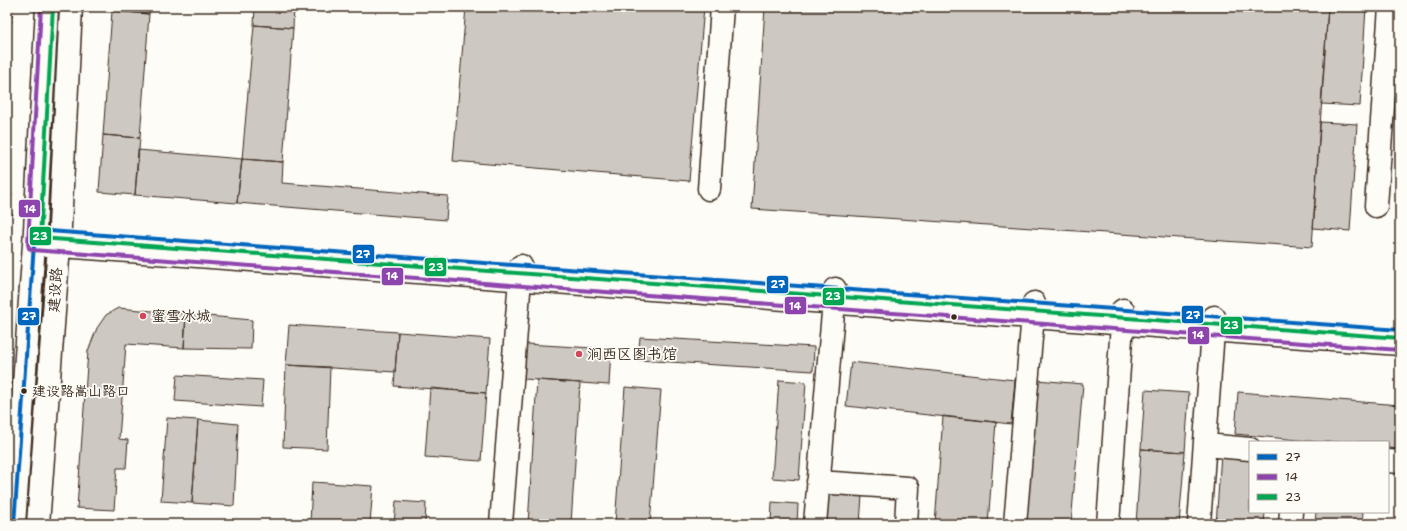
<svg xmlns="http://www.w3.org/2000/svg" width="1407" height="531" font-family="'Shantell Sans','LXGW WenKai TC',sans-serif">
	<rect width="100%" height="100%" fill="#fdfcf7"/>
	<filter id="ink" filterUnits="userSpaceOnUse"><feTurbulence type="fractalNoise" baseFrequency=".025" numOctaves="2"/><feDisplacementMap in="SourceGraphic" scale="8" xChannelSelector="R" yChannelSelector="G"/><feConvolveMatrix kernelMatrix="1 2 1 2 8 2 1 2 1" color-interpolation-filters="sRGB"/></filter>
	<g filter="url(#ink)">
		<path fill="#cdc8c2" stroke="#3b2a1e" d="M113,7H150L149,14L112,11Z
			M255,7H294L293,28L254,25Z
			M466,7H704L689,181L453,161Z
			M765,7H1328L1312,247L752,209Z
			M1328,7H1366L1360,106L1321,104Z
			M112,11L149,14L140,138L103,135Z
			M254,25L293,28L283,162L242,159Z
			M1320,122L1357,124L1350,231L1313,228Z
			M103,135L140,138L135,195L99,192Z
			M138,150L242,159L237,203L135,195Z
			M242,159L283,162L282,183L448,196L446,220L237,203Z
			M118,308L186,314L184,348L126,344L119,439L128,440L126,468H117L114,510L77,508L88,351L97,328L106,315Z
			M186,314L252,320L251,349L184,348Z
			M289,325L398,332L395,372L286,365Z
			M398,332L490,339L486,393L394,386Z
			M640,337L814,347L813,371L638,360Z
			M526,344L611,349L609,385L524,379Z
			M851,362L1015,380L1011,424L846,406Z
			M286,365L330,367L327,449L283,447Z
			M177,375L263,380L261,407L175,401Z
			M537,380L580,383L571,524H528Z
			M779,380L806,382L799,480L772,478Z
			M1037,380L1083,384L1071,524H1024Z
			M625,387L661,390L650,524H615Z
			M430,388L486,393L481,461L425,457Z
			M1145,390L1189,393L1185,452L1141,449Z
			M1238,392L1400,405V449L1388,448V442H1319L1235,434Z
			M943,416L996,422L988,524H935Z
			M167,418L198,420L192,503L161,501Z
			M198,420L238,424L234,506L192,503Z
			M1141,449L1185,452L1179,524H1136Z
			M1221,454L1250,457V512H1265L1264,524H1216Z
			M312,482L373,486L370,524H310Z
			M827,493L862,495L860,524H824Z
			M396,501L426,503L425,524H394Z
			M772,502L798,504L797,524H771Z
			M1316,512H1363L1362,524H1315Z"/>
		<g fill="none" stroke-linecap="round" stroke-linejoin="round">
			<defs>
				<path id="minor" d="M709,189L722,7
					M1376,206L1390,7
					M34,244L1400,344
					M1205,445L1250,449
					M1388,461L1400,462
					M818,482L908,488L906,524
					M14,524L35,230L47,7
					M38,524L59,246L71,7
					M501,524L521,266
					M815,524L835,289
					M1015,524L1034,303
					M1108,524L1123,310
					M1199,524L1214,317
					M1290,524L1291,512"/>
			</defs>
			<use href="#minor" stroke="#3b2a1e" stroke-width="25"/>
			<path stroke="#3b2a1e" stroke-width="2.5" stroke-dasharray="3 3" stroke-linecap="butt" d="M7,77L12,7
				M7,189L13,198
				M7,208L13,216"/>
			<use href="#minor" stroke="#fdfcf7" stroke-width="22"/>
			<defs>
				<path id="bus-1" d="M14,524L35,230L1400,330"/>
				<path id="bus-2" d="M41,7L28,244L29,248L32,250L1400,350"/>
				<path id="bus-3" d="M53,7L40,238L1400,338"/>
			</defs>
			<use href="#bus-1" stroke="#fdfcf7" stroke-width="7"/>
			<use href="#bus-2" stroke="#fdfcf7" stroke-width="7"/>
			<use href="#bus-3" stroke="#fdfcf7" stroke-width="7"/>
			<use href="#bus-1" stroke="#0065bd" stroke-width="4"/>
			<use href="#bus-2" stroke="#8e44ad" stroke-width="4"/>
			<use href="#bus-3" stroke="#00a651" stroke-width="4"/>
		</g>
	</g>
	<g fill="#d1495b" stroke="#fdfcf7" stroke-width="1.5">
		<circle cx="143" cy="316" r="4"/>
		<circle cx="579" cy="354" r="4"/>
	</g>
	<g fill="#3b2a1e" stroke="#fdfcf7" stroke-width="1.5">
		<circle cx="954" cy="317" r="3.5"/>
		<circle cx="24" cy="391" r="3.5"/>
	</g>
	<g text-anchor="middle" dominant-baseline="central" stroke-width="3.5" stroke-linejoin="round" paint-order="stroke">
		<g font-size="14" fill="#3b2a1e" stroke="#fdfcf7" text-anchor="start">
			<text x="32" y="391">建设路嵩山路口</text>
		</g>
		<g font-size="15" fill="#3b2a1e" stroke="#fdfcf7">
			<text transform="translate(55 290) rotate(-86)">建设路</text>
		</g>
		<g font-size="15" fill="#3b2a1e" stroke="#fdfcf7" text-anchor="start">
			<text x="151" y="316">蜜雪冰城</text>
			<text x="587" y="354">涧西区图书馆</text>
		</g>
	</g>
	<g stroke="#fdfcf7" stroke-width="1.5">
		<rect x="18" y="199" width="23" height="19" rx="4" fill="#8e44ad"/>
		<rect x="29" y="226" width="23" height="20" rx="4" fill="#00a651"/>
		<rect x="352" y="244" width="23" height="20" rx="4" fill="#0065bd"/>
		<rect x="424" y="257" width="23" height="20" rx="4" fill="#00a651"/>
		<rect x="381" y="267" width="23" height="19" rx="4" fill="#8e44ad"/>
		<rect x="766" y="275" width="23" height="19" rx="4" fill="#0065bd"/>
		<rect x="822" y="287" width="23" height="19" rx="4" fill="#00a651"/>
		<rect x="784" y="296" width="23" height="19" rx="4" fill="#8e44ad"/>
		<rect x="1181" y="305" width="23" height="19" rx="4" fill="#0065bd"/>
		<rect x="17" y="307" width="23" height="19" rx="4" fill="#0065bd"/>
		<rect x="1220" y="316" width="23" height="19" rx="4" fill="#00a651"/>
		<rect x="1187" y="326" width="23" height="19" rx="4" fill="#8e44ad"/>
	</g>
	<g font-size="11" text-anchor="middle" font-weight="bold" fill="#fff">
		<text x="30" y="213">14</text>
		<text x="40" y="240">23</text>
		<text x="363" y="258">27</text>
		<text x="436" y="271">23</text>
		<text x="392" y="280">14</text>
		<text x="778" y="288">27</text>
		<text x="833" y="300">23</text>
		<text x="795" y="310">14</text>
		<text x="1193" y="319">27</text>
		<text x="29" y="320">27</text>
		<text x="1231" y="329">23</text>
		<text x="1198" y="339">14</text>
	</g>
	<rect width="1407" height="531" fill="none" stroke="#fdfcf7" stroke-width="24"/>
	<rect x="12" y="12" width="1383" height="507" fill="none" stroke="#3b2a1e" stroke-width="1.5" filter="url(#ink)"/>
	<rect x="1249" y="441" width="140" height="72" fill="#fdfcf7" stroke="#afa8a0"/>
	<rect x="1257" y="454" width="20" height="6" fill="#0065bd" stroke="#afa8a0"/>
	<text x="1285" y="461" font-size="12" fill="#3b2a1e">27</text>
	<rect x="1257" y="474" width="20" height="6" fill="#8e44ad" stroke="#afa8a0"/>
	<text x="1285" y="481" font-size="12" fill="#3b2a1e">14</text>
	<rect x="1257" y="494" width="20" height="6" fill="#00a651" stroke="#afa8a0"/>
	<text x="1285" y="501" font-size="12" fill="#3b2a1e">23</text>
</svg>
